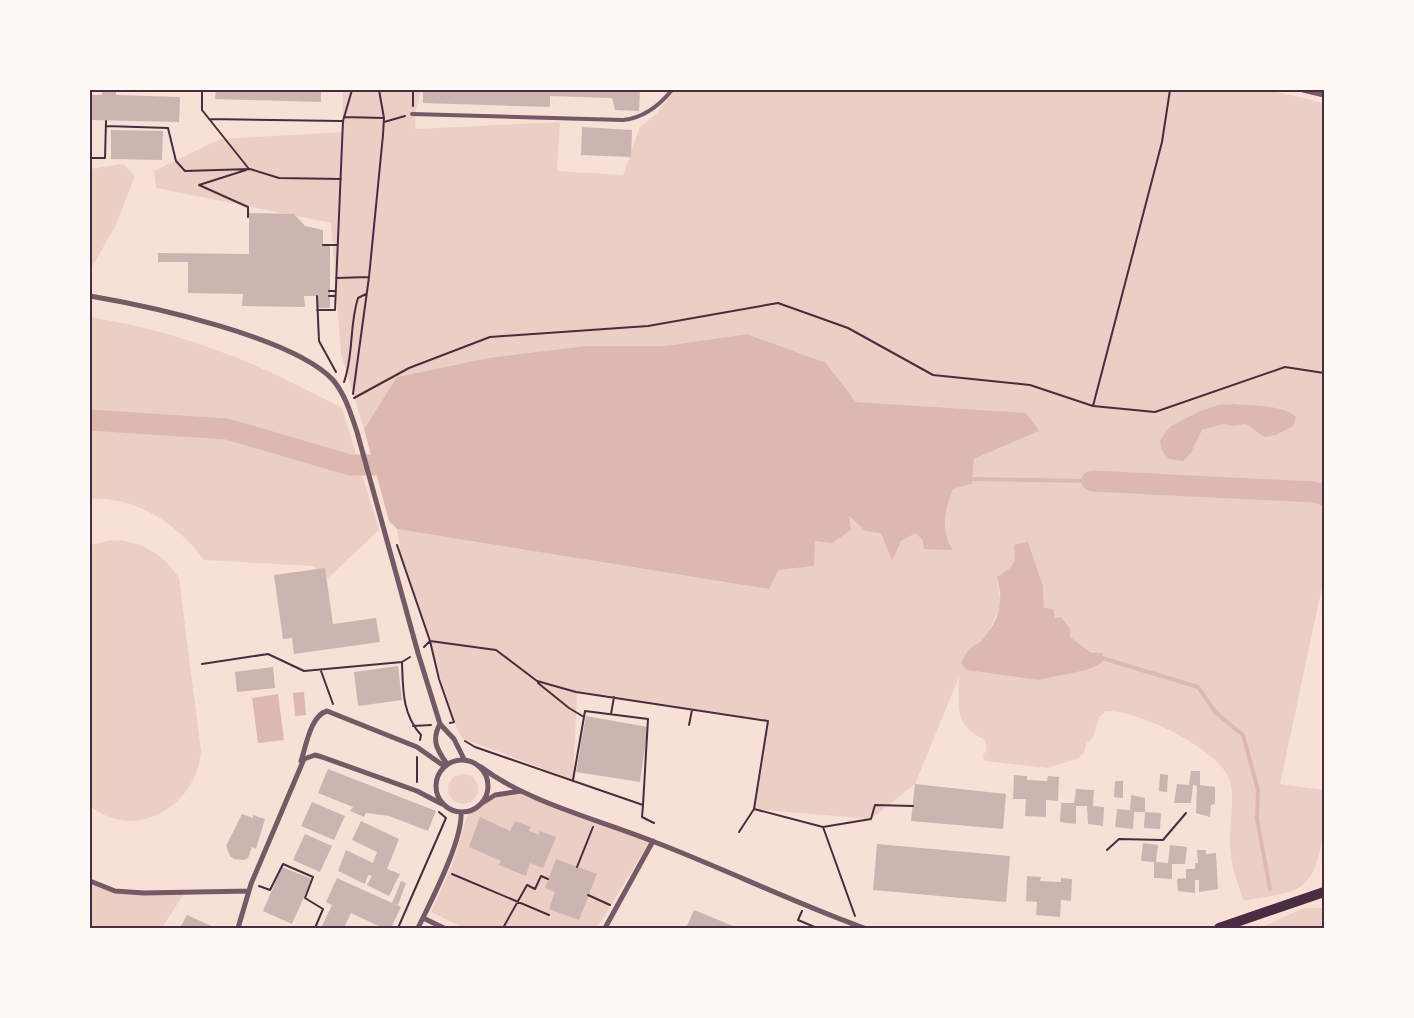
<svg xmlns="http://www.w3.org/2000/svg" width="1414" height="1018" font-family="'Alegreya Sans',sans-serif">
	<rect width="100%" height="100%" fill="#f7e1d7"/>
	<path fill="#ebcfc5" fill-rule="evenodd" d="M343,90H421L416,109L415,129L560,122L557,171L623,175L640,127L656,114L675,90H1268L1324,103V578L1280,784L1324,790C1324,818 1326,878 1294,890C1279,896 1260,897 1244,901C1237,883 1231,865 1230,846C1229,826 1235,801 1230,781C1220,749 1138,710 1106,711L1099,717L1093,737L1086,744L1084,753L1077,759L1047,768L984,761L983,755L987,750L985,740C953,726 959,705 959,677L915,784L871,819L754,809L768,722L577,692L573,780L462,738L454,722L400,549L397,529L769,589L779,570L813,566L815,541L848,516L865,531L881,532L892,560L901,541L916,533L923,541L952,549C939,531 945,509 953,489L972,484L974,459L1039,431L905,406L856,402L826,363L747,334L665,346H585L488,358L397,377L364,429L341,354L331,223L156,188L154,171L220,139L345,132H342ZM1234,404L1278,408L1264,437L1246,424L1233,426L1224,424L1202,430L1191,453L1171,426C1193,417 1209,405 1234,404ZM1028,542L1043,586L1044,608C1065,625 1073,653 1103,653L1102,663L1087,670L1038,680L966,670L962,663L970,648L980,643L989,631L1001,605L997,577L1010,568Z
		M123,164L135,176L115,227L90,270V169Z
		M90,317C183,332 259,363 342,408L379,530L328,578L313,566L204,560C177,524 137,496 90,499Z
		M110,540C140,540 163,553 179,578L201,751C197,805 137,843 90,806V545Z
		M448 789a15 15 0 1 1 30 0a15 15 0 1 1-30 0Z
		M516,792L649,843L597,928H464L431,912C438,895 447,879 453,862C470,816 459,801 516,792Z
		M90,881L115,891L185,892L162,928H90Z
		M1304,908H1324V928H1260Z"/>
	<path fill="#dcb8b0" d="M747,334L826,363L856,402L1026,413L1039,431L974,459L972,484L953,489C945,509 940,531 953,550L924,549L923,541L916,533L901,541L892,561L881,533L865,531L849,516L851,530L832,543L815,541L814,566L779,570L769,589L397,529L389,521L364,429L397,377L488,358L585,346H665Z
		M1234,404C1255,406 1280,404 1296,417L1293,426L1276,435L1264,437L1246,424L1233,426L1224,424L1202,430L1191,453L1183,461L1169,459L1161,449L1160,440L1171,426L1200,411L1218,405Z
		M1028,542L1043,586L1044,608L1053,609L1055,618L1061,617L1070,629V637L1090,652L1103,653L1102,663L1087,670L1038,680L966,670L961,663C964,658 967,650 972,647C975,644 979,644 981,641C1000,620 1004,602 997,577L1010,568L1015,560L1014,545Z
		M304,692L306,715L295,716L293,693Z
		M278,694L284,740L258,743L252,698Z"/>
	<g fill="none" stroke-linecap="round" stroke-linejoin="round">
		<path stroke="#dcb8b0" stroke-width="4" d="M969,479L1092,481
			M1102,658L1198,687L1215,712L1243,735L1258,790L1257,819L1270,889"/>
		<path stroke="#dcb8b0" stroke-width="21" d="M90,420L227,429L350,465H402
			M1092,481L1314,492L1324,495"/>
	</g>
	<path fill="#ccb4b1" d="M102,90H116V95L180,97L179,122L90,120V95H102Z
		M216,90H321V102L215,99Z
		M423,90H640L639,111L615,110L612,98L550,96V107L423,103Z
		M582,127L632,130L631,157L581,155Z
		M111,130L163,131L162,160L111,159Z
		M249,213L294,214L305,226L323,230V245H330V308H316L317,296H304L305,307L242,306L243,294L188,293V262H158V253L249,254Z
		M325,568L333,624L376,618L380,642L294,654L292,638L283,639L274,575Z
		M398,666L402,700L358,706L354,672Z
		M273,667L275,688L237,692L235,672Z
		M586,716L648,727L640,782L576,772Z
		M328,769L436,811L428,831L389,816L366,813L364,817L350,811L353,807L318,793Z
		M1191,771H1200V785L1215,787V804L1211,805L1210,817L1196,813L1197,786L1193,785L1191,803H1174L1177,784L1189,785Z
		M1160,774L1168,775L1167,792L1159,791Z
		M1014,775L1027,776V780L1047,781L1048,776L1059,777L1058,801L1046,800V817L1025,816L1026,799H1013Z
		M1115,781H1123V798L1114,797Z
		M915,784L1006,794L1003,829L911,821Z
		M1076,789L1094,790L1093,806L1104,807L1103,826L1088,824L1087,806H1076V824L1060,822L1061,803H1074Z
		M1131,795L1145,798V812H1134L1133,829L1115,827L1117,809L1130,810Z
		M312,802L345,816L334,840L301,826Z
		M1145,812L1161,813L1160,829L1144,828Z
		M242,814L253,818V815L265,819L256,849L252,847L248,858L244,860L234,859L230,856L226,846Z
		M480,817L510,831L515,821L531,827L529,831L539,835L540,831L556,837L543,868L530,863L526,876L499,865L501,861L469,847Z
		M361,821L399,839L387,869L400,874L389,896L367,885L372,876L368,875L365,884L338,871L346,850L373,863L377,852L352,840Z
		M305,834L332,846L320,872L293,860Z
		M1143,843L1158,845L1156,862L1168,863L1170,845L1187,847L1185,864H1172V879L1154,878V862L1141,861Z
		M877,844L1010,856L1006,902L873,890Z
		M1197,850H1206V854L1216,853L1218,889L1199,892V880H1195V893L1178,891L1177,879L1186,878V869H1195V863H1198Z
		M556,859L597,874L579,920L549,909L555,892L545,888Z
		M282,867L312,879L292,924L263,911Z
		M1027,876L1041,877L1040,881L1061,882V878L1072,879L1071,901L1061,900L1060,917L1036,915L1037,902L1026,901Z
		M337,878L401,907L391,928H383L351,913L344,928H321L332,905L326,902Z
		M401,881L406,883L398,905L392,903Z
		M694,910L738,928H686Z
		M187,915L216,928H180Z"/>
	<g fill="none" stroke-linecap="round" stroke-linejoin="round">
		<path stroke="#4a2c40" stroke-width="2" d="M202,90V110L249,169
			M413,106V90
			M344,117L384,118
			M209,119L342,121
			M384,122L405,116
			M106,126L168,128L176,161L185,171L250,169L279,178L341,179
			M90,158H105L106,121
			M246,170L199,185L248,207V217
			M323,245H338
			M336,278L369,277
			M329,291H335
			M317,296L319,341L336,372
			M329,296H335
			M317,310H335L343,121L352,90
			M344,382C354,354 349,326 358,298L366,294
			M353,394L369,277L383,135L384,118L379,90
			M354,398L409,368L490,337L648,326L778,303L848,328L933,375L1030,385L1093,406L1155,412L1285,367L1324,373
			M1093,406L1162,142L1170,90
			M397,545L430,641L439,679L454,722L450,723
			M424,647L430,641L496,650L537,681L576,692L768,721L754,809L739,832
			M410,657L402,662C403,689 402,714 421,735L420,740
			M202,664L268,654L304,671L402,662
			M321,671L333,704
			M538,683L569,708L584,717L573,780
			M611,714L614,697
			M584,717L585,711L648,719L643,805
			M689,725L692,710
			M413,726L431,725
			M465,741L475,747L643,805L642,817L654,823
			M417,782V757
			M754,809L823,827L871,819L875,805L913,806
			M823,827L855,916
			M1107,850L1119,839L1163,840L1186,813
			M577,867L593,827
			M452,874L549,915
			M259,886L270,890L283,864L313,877L305,898L323,909L315,928
			M588,895L610,905
			M802,911L798,920L817,928
			M398,928L446,818L439,812
			M503,928L527,885L535,889L541,876L548,879"/>
		<path stroke="#755966" stroke-width="4" d="M412,114L623,120C644,118 659,106 672,90"/>
		<path stroke="#755966" stroke-width="5" d="M1303,90L1324,95
			M90,296C149,306 293,337 333,380C345,394 351,414 357,432L418,653L440,724L454,739L464,759
			M440,724C431,740 437,750 447,764
			M436 786a26 26 0 1 1 52 0a26 26 0 1 1-52 0Z
			M301,761C306,747 310,716 327,711L417,747L444,766
			M481,767C529,803 597,819 652,841C723,868 792,902 864,928
			M484,802L495,795L521,791
			M90,881L115,891L144,893L249,891
			M423,918L444,928
			M238,928L251,884L304,759L315,755L322,757L417,791L442,804
			M418,928C431,901 463,840 461,812
			M605,928L653,841"/>
		<path stroke="#4a2c40" stroke-width="10" d="M1219,928L1324,892"/>
	</g>
	<rect width="1414" height="1018" fill="none" stroke="#fffaf5" stroke-width="182"/>
	<rect x="91" y="91" width="1232" height="836" fill="none" stroke="#4a2c40" stroke-width="2"/>
</svg>
